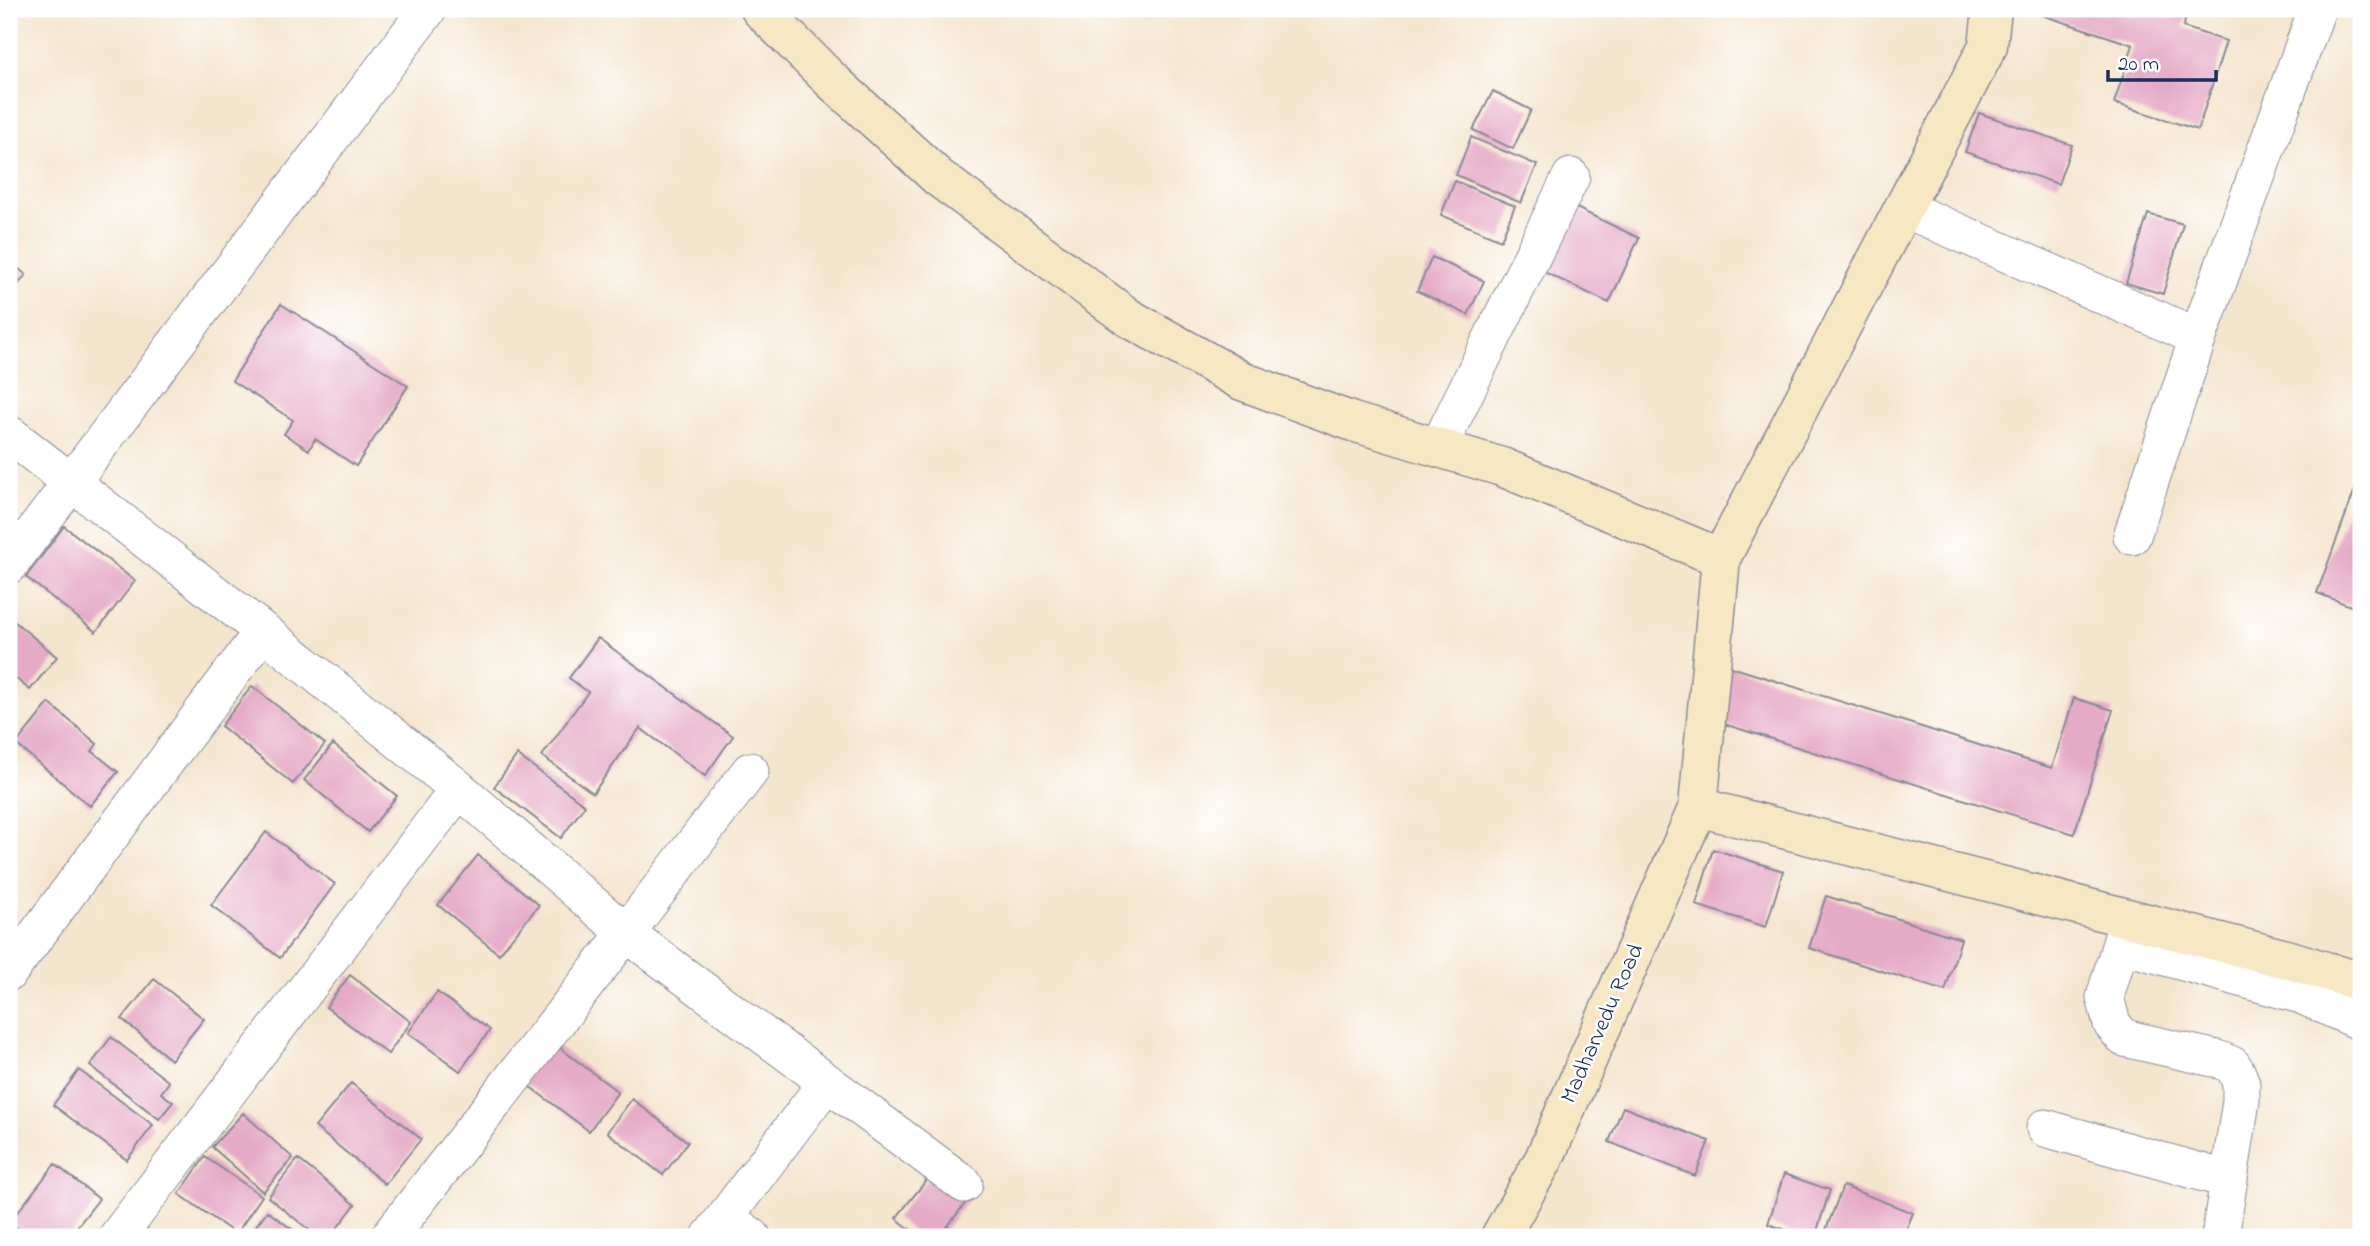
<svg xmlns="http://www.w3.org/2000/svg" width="2370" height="1246" font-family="'Indie Flower',sans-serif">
	<rect width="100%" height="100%" fill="#fff"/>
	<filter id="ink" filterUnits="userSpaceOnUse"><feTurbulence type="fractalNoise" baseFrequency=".0143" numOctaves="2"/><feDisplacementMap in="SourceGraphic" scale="14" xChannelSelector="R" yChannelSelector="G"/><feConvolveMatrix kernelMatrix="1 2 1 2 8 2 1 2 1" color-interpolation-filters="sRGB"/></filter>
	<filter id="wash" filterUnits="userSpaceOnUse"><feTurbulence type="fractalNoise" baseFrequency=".00686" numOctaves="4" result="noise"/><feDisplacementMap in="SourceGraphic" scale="28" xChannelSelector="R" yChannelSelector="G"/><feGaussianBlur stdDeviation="1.57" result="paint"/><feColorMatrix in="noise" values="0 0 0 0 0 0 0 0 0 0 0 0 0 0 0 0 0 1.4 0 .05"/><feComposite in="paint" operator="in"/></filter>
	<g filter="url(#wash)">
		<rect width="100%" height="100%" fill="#f4e5cd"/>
		<g id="blocks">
			<path fill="#e5aac6" d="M2044,9H2189L2183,27L2226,41L2198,130L2114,103L2133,45L2042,15Z
				M1493,91L1531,110L1513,149L1473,130Z
				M1979,113L2072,145L2058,184L1965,152Z
				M1471,137L1537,165L1521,203L1456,175Z
				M1455,181L1515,206L1501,240L1441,215Z
				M1568,204L1639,238L1609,303L1538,269Z
				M2148,214L2183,224L2163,294L2126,283Z
				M1432,257L1484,281L1468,315L1417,291Z
				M9,260L26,275L9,295Z
				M281,304L408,386L356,466L315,439L309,450L284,434L293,420L232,381Z
				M2361,473V610L2317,593Z
				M64,526L135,581L96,632L26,577Z
				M9,617L57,657L30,690L9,673Z
				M598,638L733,736L705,776L640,728L593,793L542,756L588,692L569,678Z
				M1725,665L2052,768L2074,698L2113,710L2074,834L1708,719Z
				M252,686L325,744L293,784L221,726Z
				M49,703L97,744L92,751L118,772L90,806L16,744Z
				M333,744L397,796L368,832L304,780Z
				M517,755L585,805L561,838L494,787Z
				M266,832L335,884L280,958L211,905Z
				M1713,849L1783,871L1766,927L1696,905Z
				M478,855L539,905L499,954L438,905Z
				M1826,896L1961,939L1945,991L1809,948Z
				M350,975L411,1022L388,1054L326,1007Z
				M154,979L204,1019L171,1060L122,1019Z
				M437,992L490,1030L460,1071L408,1033Z
				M111,1037L169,1082L161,1093L173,1102L159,1119L90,1066Z
				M547,1038L618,1092L589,1131L517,1077Z
				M79,1070L153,1125L127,1160L53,1105Z
				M351,1083L421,1139L385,1184L315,1127Z
				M632,1099L688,1142L663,1175L607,1132Z
				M1623,1107L1709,1141L1695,1176L1609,1142Z
				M243,1113L293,1158L263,1192L212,1147Z
				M205,1157L262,1196L236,1234L179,1194Z
				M298,1159L355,1205L330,1237H318L268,1197Z
				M55,1164L99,1199L69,1237H29L10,1222Z
				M937,1167L971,1196L939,1237H920L896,1218Z
				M1784,1174L1830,1190L1815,1237H1807L1768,1224Z
				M1843,1186L1913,1213L1903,1237H1823Z
				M267,1211L303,1237H248Z"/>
		</g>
	</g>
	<g filter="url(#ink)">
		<use href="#blocks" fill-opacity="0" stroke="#888a96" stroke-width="2"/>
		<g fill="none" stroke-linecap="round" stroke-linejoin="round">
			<defs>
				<path id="street" d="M1903,208L2198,337
					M9,434L263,631L9,972
					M1438,448L1571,177
					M2132,536L2198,337L2317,9
					M9,565L428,9
					M263,631L459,789
					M750,771L626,933L964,1184
					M2130,919C2125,931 2123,938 2133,948L2301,995L2361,1022
					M2124,933L2105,997L2112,1024L2124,1038L2217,1059L2232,1065L2236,1071L2241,1083V1101L2220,1237
					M2045,1128L2229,1180
					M725,1218L752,1237
					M117,1237L459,789L626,933L389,1237
					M710,1237L827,1082"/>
				<path id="secondary" d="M760,9L829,78L939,178L1129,318L1242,381L1353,422L1502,467L1721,558
					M1698,807L2290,960L2361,982
					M1500,1237L1544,1159L1698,807L1721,558L1988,46L1992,9"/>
			</defs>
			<use href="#street" stroke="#888a96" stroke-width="39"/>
			<use href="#secondary" stroke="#888a96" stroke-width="41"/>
			<use href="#street" stroke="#fff" stroke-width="37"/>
			<use href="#secondary" stroke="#f7e8c3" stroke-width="38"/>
		</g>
	</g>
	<g text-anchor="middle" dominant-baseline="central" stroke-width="5" stroke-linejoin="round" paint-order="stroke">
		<g font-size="23" fill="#1b2f5e" stroke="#fff">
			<text transform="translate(1603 1024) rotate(-66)">Madharvedu Road</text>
		</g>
	</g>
	<rect width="2370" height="1246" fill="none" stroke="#fff" stroke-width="35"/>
	<path d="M2108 70v10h108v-10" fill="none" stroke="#1b2f5e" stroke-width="3.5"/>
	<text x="2118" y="70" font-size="21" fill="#1b2f5e" stroke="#ffffff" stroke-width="5" paint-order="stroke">20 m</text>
</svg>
